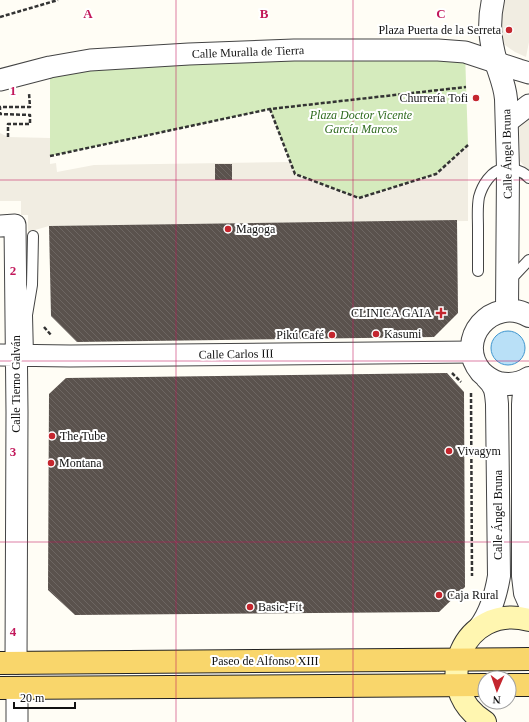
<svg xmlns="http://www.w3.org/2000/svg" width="529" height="722" font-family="Georgia,serif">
	<defs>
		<pattern id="building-back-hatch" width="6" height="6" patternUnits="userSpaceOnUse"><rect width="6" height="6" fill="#5a524d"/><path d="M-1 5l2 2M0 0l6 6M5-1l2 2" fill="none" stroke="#6d6662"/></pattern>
	</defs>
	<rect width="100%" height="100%" fill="#fffdf5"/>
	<path fill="#d5ebbd" d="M465,52L468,145L436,174L359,198L295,174L270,109L50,156V67Z"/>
	<path fill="#f1ede2" d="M493,0H529V42L526,57L515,52L490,35Z
		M529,113V172L520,161L519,123Z
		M0,133L8,137L50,138V164L56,163L57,172L94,165L291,162L295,174L359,198L436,174L468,145V221L49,226L28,232V215H21V201H0Z"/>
	<path fill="#b9e0f7" stroke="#3f96cf" d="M491 348a17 17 0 1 1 34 0a17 17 0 1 1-34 0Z"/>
	<path fill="url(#building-back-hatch)" d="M215,164H232V180H215Z
		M457,220L458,313L434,337L77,342L51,316L49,226Z
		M447,373L464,392L465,587L439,612L75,615L48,590L49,394L66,378Z"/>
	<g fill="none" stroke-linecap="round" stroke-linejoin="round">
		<defs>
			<path id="service" d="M478,271C478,257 478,242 478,228C478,218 477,207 479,197C482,186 491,170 504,169C514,169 522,170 529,178
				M510,280L529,260
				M28,356L27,315L32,285L33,236"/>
			<path id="minor" d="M0,80L50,67L90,60L189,54L294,50H438L465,52L519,70L529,73
				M507,122L529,105
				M0,226L15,225L17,412L16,663
				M0,355L70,356L472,352
				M17,722V688"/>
			<path id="tertiary" d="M493,0C488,23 490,40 496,62C500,75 505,86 506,99L508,169L507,310
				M529,316C492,295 454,340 481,372C486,377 492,381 499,383C510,385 520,384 529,378
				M529,383C525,390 523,396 523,404V576L525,593L529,602
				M480,627C491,612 496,594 499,576L497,404C496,393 496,386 487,378"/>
			<path id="secondary" d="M485,722C428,687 464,602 529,620"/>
			<path id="primary" d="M0,663L529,659
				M509,685H529
				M0,688L485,685"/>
		</defs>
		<use href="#service" stroke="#444" stroke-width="12"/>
		<use href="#minor" stroke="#444" stroke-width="23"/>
		<use href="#tertiary" stroke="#444" stroke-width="24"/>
		<use href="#secondary" stroke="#333" stroke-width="24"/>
		<use href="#primary" stroke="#222" stroke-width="24"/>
		<path stroke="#333" stroke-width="2.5" stroke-dasharray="4 2" stroke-linecap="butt" d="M0,17L58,0
			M270,109L295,174L359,198L436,174L468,145
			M8,137V124H30V115L0,114V107H30L29,93
			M50,156L270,109L466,87
			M44,327L51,335
			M452,373L461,382
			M471,393L472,576"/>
		<use href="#service" stroke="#fff" stroke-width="10"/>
		<use href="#minor" stroke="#fff" stroke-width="21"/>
		<use href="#tertiary" stroke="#fff" stroke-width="22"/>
		<use href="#secondary" stroke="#fff6b0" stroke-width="22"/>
		<use href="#primary" stroke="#f9d66b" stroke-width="22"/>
	</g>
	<path fill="none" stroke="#c2185b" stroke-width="1" stroke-opacity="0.55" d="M176,0V722M353,0V722M0,180H529M0,361H529M0,542H529"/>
	<g fill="#c4262e" stroke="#fff" stroke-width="1.5">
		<circle cx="509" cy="30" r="4"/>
		<circle cx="476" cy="98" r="4"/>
		<circle cx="228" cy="229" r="4"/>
		<path d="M439 307h4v4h4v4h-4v4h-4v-4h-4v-4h4z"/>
		<circle cx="376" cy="334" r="4"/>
		<circle cx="332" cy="335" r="4"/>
		<circle cx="52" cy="436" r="4"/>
		<circle cx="449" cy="451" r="4"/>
		<circle cx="51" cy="463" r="4"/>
		<circle cx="439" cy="595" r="4"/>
		<circle cx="250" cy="607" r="4"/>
	</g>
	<g text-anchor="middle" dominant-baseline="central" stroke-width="4" stroke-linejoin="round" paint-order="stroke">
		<g font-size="12" fill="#111" stroke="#fff" text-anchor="start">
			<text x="501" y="30" text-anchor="end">Plaza Puerta de la Serreta</text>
			<text x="468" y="98" text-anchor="end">Churrería Tofi</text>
			<text x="236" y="229">Magoga</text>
			<text x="432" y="313" text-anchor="end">CLINICA GAIA</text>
			<text x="384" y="334">Kasumi</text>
			<text x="324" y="335" text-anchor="end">Pikú Café</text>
			<text x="60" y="436">The Tube</text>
			<text x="457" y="451">Vivagym</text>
			<text x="59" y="463">Montana</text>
			<text x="447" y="595">Caja Rural</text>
			<text x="258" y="607">Basic-Fit</text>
		</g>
		<g font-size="12" fill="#111" stroke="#fff">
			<text transform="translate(248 52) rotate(-2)">Calle Muralla de Tierra</text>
			<text transform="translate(507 154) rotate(-91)">Calle Ángel Bruna</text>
			<text transform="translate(236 354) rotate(-1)">Calle Carlos III</text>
			<text transform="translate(16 384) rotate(-90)">Calle Tierno Galván</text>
			<text transform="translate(498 515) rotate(-90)">Calle Ángel Bruna</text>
			<text x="265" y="661">Paseo de Alfonso XIII</text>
		</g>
		<g font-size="12" font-style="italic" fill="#2f6b1f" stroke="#fff">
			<text x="361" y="115">Plaza Doctor Vicente<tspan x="361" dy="14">García Marcos</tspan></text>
		</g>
	</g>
	<g font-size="13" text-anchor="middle" font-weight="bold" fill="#c2185b" stroke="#fff" stroke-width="4" stroke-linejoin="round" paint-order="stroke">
		<text x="88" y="18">A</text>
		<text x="264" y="18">B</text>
		<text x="441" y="18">C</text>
		<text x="13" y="95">1</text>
		<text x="13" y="275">2</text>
		<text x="13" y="456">3</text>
		<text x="13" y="636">4</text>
	</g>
	<g transform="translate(497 690) rotate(182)"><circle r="19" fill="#ffffff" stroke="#a0a0a0"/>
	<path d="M0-3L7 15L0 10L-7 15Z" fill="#c4262e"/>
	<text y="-6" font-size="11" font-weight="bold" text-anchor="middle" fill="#111111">N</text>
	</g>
	<path d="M14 702v6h61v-6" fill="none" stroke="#111111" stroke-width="2"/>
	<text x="20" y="702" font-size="12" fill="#111111" stroke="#ffffff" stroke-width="3" paint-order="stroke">20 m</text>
</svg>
